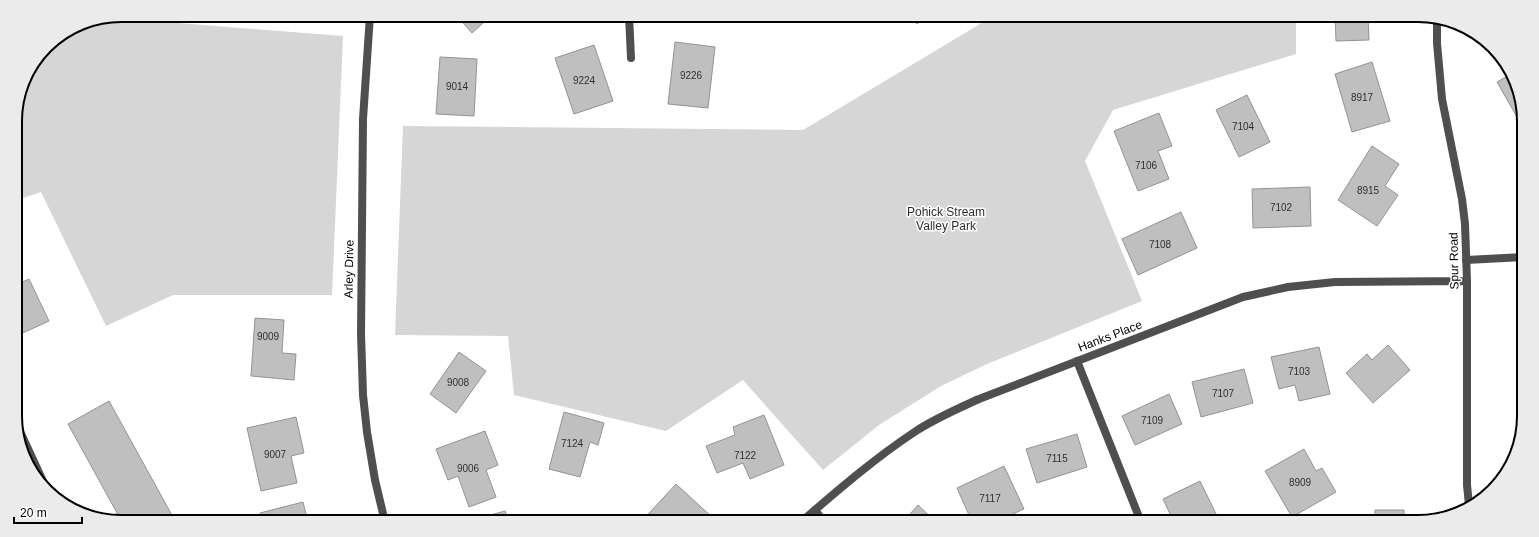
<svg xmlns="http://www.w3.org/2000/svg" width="1539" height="537" font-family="Arial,sans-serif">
	<rect width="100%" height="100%" fill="#fff"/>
	<path fill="#d6d6d6" d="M121,15H157L178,23L343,36L332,295H173L106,326L41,192L23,198L16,207L15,113L26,74L51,41L80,23Z
		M995,15H1296V54L1113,110L1085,161L1142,301L987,364L941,386L879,425L823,470L743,380L666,431L514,395L508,336L395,335L403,126L803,130Z"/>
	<path fill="#bfbfbf" stroke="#939393" d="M456,15H492L472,33Z
		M909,15H928L917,24Z
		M1335,15H1368L1369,40L1336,41Z
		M675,42L715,47L708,108L668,104Z
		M594,45L613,101L574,114L555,58Z
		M440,57L477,59L474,116L436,114Z
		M1372,62L1390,121L1352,132L1335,74Z
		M1509,75L1523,107V113L1517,117L1497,82Z
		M1247,95L1270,142L1239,157L1216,110Z
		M1159,113L1172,146L1158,151L1169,179L1138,191L1114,131Z
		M1372,146L1399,164L1385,186L1398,195L1377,226L1338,200Z
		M1310,187L1311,226L1253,228L1252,189Z
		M1181,212L1197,248L1138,275L1122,239Z
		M29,279L49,321L16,336V285Z
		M255,318L284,320L282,353L296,354L294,380L251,376Z
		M1388,345L1410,370L1373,403L1346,373L1367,354L1372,360Z
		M1319,347L1330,394L1299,401L1295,385L1279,389L1271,357Z
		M459,352L486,371L456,413L430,394Z
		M1244,369L1253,403L1201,417L1192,382Z
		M1169,394L1182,424L1135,445L1122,416Z
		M109,401L173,517L164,522H122L68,424Z
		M564,412L604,423L598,445L590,442L580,477L549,469Z
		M764,415L784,465L750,479L743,463L717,473L706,446L735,435L733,427Z
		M296,417L304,453L291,456L297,483L261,491L247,428Z
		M485,431L498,465L486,470L496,497L469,507L458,476L448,480L436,449Z
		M1077,434L1087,467L1037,483L1026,449Z
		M1304,449L1316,471L1322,468L1336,492L1292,517L1265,471Z
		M1004,466L1024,509L995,522H972L957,488Z
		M1200,481L1220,522H1185L1181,514L1172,518L1163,499Z
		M676,484L712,517L708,522H641Z
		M303,502L308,522H262L260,513Z
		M918,505L936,522H903Z
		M1375,510H1404V522H1375Z
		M505,511L509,522H465Z"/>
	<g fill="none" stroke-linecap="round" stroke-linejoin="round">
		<path stroke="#4f4f4f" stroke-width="8" d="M629,15L631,58
			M1466,260L1524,257
			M1077,361L1141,522
			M815,510L824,522"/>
		<path stroke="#4f4f4f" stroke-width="8" d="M370,15L363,119L361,334L363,395L367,432L375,480L385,522
			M1437,18V43L1442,99L1462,199L1465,224L1467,281V485L1469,505
			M17,425L47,490
			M801,522C838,490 875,458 916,431C936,418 957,409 979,399L1243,297L1288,287L1335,282L1467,281"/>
	</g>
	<g text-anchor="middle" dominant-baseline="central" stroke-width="3" stroke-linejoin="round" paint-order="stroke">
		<g font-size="10" fill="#303030">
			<text x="691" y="75">9226</text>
			<text x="584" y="80">9224</text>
			<text x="457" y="86">9014</text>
			<text x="1362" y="97">8917</text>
			<text x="1243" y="126">7104</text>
			<text x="1146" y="165">7106</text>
			<text x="1368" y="190">8915</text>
			<text x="1281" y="207">7102</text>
			<text x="1160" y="244">7108</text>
			<text x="268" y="336">9009</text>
			<text x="1299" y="371">7103</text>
			<text x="458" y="382">9008</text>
			<text x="1223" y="393">7107</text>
			<text x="1152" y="420">7109</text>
			<text x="572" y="443">7124</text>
			<text x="275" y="454">9007</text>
			<text x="745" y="455">7122</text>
			<text x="1057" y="458">7115</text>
			<text x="468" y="468">9006</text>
			<text x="1300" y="482">8909</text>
			<text x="990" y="498">7117</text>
		</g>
		<g font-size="12" fill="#2d2d2d" stroke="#fff">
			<text x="946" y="212">Pohick Stream<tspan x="946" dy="14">Valley Park</tspan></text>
		</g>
		<g font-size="12" fill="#000" stroke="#fff">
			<text transform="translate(1454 261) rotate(-91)">Spur Road</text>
			<text transform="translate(349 269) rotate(-89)">Arley Drive</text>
			<text transform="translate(1110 336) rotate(-21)">Hanks Place</text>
		</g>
	</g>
	<path d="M0 0H1539V537H0ZM121 22H1418A99 99 0 0 1 1517 121V416A99 99 0 0 1 1418 515H121A99 99 0 0 1 22 416V121A99 99 0 0 1 121 22Z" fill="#ebebeb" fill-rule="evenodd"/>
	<path fill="none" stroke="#000" stroke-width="2" d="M121 22H1418A99 99 0 0 1 1517 121V416A99 99 0 0 1 1418 515H121A99 99 0 0 1 22 416V121A99 99 0 0 1 121 22Z"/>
	<path d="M14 517v6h68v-6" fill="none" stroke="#000000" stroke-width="2"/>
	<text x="20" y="517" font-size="12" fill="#000000" stroke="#ffffff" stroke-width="3" paint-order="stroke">20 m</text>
</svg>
